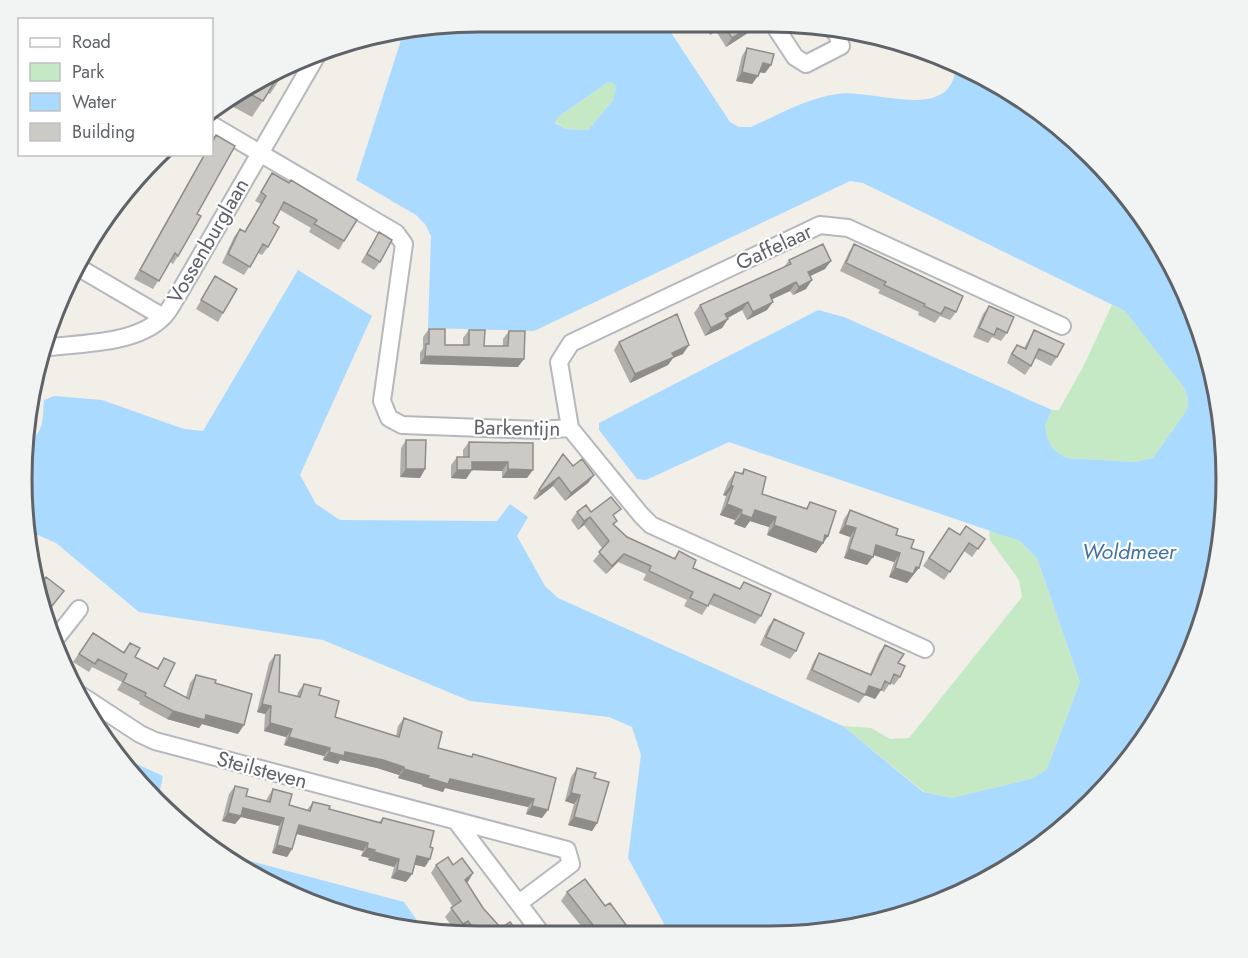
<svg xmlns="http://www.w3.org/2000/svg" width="1248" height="958" font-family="Jost,sans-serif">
	<rect width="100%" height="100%" fill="#f1efe8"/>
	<path fill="#c5e8c5" d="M608,82L612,83L616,87L613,100L588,130L566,129L555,122L558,117Z
		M1112,305L1125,311L1185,389L1188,401L1187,410L1153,458L1136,462L1066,458L1053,449L1047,437L1045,425L1052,410H1059L1083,367Z
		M989,529L1020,541L1037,558L1080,682L1047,769L1034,778L952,798L924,792L843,726L871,728L890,739L909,738L1022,597L1019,580L990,540Z"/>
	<path fill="#aadaff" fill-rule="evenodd" d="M479,21L664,22L730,122L739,127H751C778,115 807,98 837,94C867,89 934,116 951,84C954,80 955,72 956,67L1048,115L1150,225L1192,304L1218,390L1227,479L1218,569L1192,655L1150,734L1093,803L1023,860L917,913L828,933H669L628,858L641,755L632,727L609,717L470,701L323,640L139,612L56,543L38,535L31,537L21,479L26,444C45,431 42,422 44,400L54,396L102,400L184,429L203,431L298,270L372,316L300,475L316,504L340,520L497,521L510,504L528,517L517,536L545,586L558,598L843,726L923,792L952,798L1034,778L1047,769L1080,682L1037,558L1020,541L729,442L646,480L637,479L599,430V423L818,310L844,317L1052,410L1045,425L1047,437L1053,449L1066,458L1136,462L1153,458L1187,410L1188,401L1185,389L1125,311L863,183L850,181L534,331L428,328L431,236L425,224L416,215L356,180L404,31ZM608,82L612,83L616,87L613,100L588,130L566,129L555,123L558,117Z
		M115,754L163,776L157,805L155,803Z
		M213,851L404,902L426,933H419L304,902L225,860Z"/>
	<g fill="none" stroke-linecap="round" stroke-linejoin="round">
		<defs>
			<path id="minor" d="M772,22L795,57L806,64L841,46L837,34L832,29
				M212,125L396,233L404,244L382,401L389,418L402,425L539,430L570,428L641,515L651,525L925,649
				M76,266L163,317
				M42,348C79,343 134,345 162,318C169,312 173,302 178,295L317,55
				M570,428L559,362L571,343L820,225L848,228L1062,326
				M53,642L79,609
				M79,694L140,734L155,741L567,850L571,864L519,903
				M456,821L541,933"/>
		</defs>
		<use href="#minor" stroke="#b5b8bc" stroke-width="20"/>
		<use href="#minor" stroke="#fff" stroke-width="16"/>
	</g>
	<path fill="#afaea9" d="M706,22H756L751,31L726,47L716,31L710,35L704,25Z
		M747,48L771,65L765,73L759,72L752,84L736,81L742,56Z
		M289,66L270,94L268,93L252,117L224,102L250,83Z
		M216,135L207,194L178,256L173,264L170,262L153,289L134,279L204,154H212V142Z
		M272,173L344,241L339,250L309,232L311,228L280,210L273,223L268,247L262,255L258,253L244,275L222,263L234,237L240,229L244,232L261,204L255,201Z
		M379,232L380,262L374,270L361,262Z
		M854,244L956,312L950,320L940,316L935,323L918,315L919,312L878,293L880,290L840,271L849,252Z
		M789,260L825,269L810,276L806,289L793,295L790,291L772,299L767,310L747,320L742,310L727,318L728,319L722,328L705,336L694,313L700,305L784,267Z
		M215,276L223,313L218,322L196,309Z
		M989,306L1007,333L1001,341L992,337L988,343L973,337L983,314Z
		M429,329L445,345H463V338L469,330L484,346H503V339L509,331L518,367L420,364V353L423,348V337Z
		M1034,330L1057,357L1051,366L1035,358L1031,366L1025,375L1007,363L1011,353L1017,345L1024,348Z
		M619,342L683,354L673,358L668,365L630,383L614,350Z
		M406,440L425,469L420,478L400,477L401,448Z
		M469,442L533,443L527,478H502V471L472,470L466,479L451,478V465L457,457H463V450Z
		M563,454L573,466L594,475L588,483L565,501L553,486L535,500L533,498Z
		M744,469L762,494L806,508L810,502L828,536L816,553L767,535L769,527L750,521L745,528L734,524L735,520L720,515L726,496L723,495L728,482L735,472L741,474Z
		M850,510L896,535L911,548L913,576H912L907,583L889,577L894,562L873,555L867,565L844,558L850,537L839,533L844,519Z
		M577,512H591L614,518L617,521L614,525L627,537L674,558L679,551L693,568L739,589L744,582L761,616L755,624L709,604L702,615L684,606L687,600L643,580L646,574L618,562L606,574L593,561L603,549L584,525L578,530L571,520Z
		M949,528L959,535L985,539L972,557L964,551L944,580L923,566Z
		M774,619L796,651L790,659L760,645L768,627Z
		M93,633L123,652L130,643L135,657L157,668L164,658V686L186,697L190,683L196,675L215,683L238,734L202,724L199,728L167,719L139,704L140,702L117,690L122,682L92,667L89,672L73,662Z
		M885,645L898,663L900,677L894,685L890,683L884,692L881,690L875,699L865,695L859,703L806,679L814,661L819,653L870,674L879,653Z
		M275,655L279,692L297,696L298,692L304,684L319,695L335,717L396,736L398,726L404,718L438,748L471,757L473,754L556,778L542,818L526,814L528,807L445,788L443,792L422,786L423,785L398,778L399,775L377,768L340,760L338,764L323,760L324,756L284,745L286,737L264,731L265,714L257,712L269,663Z
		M577,768L594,778L597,823L592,831L568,825L574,804L565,801L571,777Z
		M235,786L246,796L266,801L268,797L273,789L289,805L307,810L313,802L329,809L379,822L383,818L425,867L415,864L412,874L406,882L391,878L394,867L368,860L369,858L361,856L363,851L296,834L292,849L287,857L272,853L279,826L241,817L235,824L222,821L229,794Z
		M436,865H453L473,873L467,882L483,908L501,928L519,933H465L462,929L457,933L445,917L453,907L431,873Z
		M567,892L605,906L632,933H585L586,932L561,901Z"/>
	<path fill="#8f8d8a" d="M722,22L716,31L710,35L716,26Z
		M756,23L751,31L726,47L732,38Z
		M763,63L771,65L765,73L757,72Z
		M742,72L758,76L752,84L736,81Z
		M831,261L825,269L802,280L808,272Z
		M812,280L806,289L793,295L799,287Z
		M796,282L790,291L764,303L770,295Z
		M748,302L742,310L719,323L725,314Z
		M773,302L767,310L747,320L753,312Z
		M728,319L722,328L705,336L711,328Z
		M689,345L683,354L673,358L668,365L630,383L635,374L672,353Z
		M425,356L524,359L518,367L420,364Z
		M472,462H508L502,471L466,470Z
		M406,469H425L420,478L400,477Z
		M508,469L533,470L527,478H502Z
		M457,470H472L466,479L451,478Z
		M594,475L588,483L565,501L571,493Z
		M559,477L553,486L535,500L541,491Z
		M731,485L733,486L726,496L723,495Z
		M727,504L742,510L735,520L720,515Z
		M755,510L776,517L769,527L750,521L745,528L734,524L741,514Z
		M590,517L584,525L578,530L584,521Z
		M774,525L828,536L816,553L767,535Z
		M845,525L856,528L850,537L839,533Z
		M876,545L900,553L894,562L871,554Z
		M849,549L873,557L867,565L844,558Z
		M624,554L618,562L606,574L612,566Z
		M916,567L919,568L907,583L889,577L895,568Z
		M869,686L881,690L875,699L865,695Z
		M262,704L271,706L265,714L257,712Z
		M173,711L206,715L244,725L238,734L202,724L199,728L167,719Z
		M270,723L292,729L286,737L264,731Z
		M289,737L330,748L324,756L284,745Z
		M329,752H345L383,760L404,767L399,775L377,768L340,760L338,764L323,760Z
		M404,769L429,776L423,785L398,778Z
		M428,778L450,779L534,799L528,807L445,788L443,792L422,786Z
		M571,793L580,795L574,804L565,801Z
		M532,806L548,810L542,818L526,814Z
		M243,808L284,818L279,826L241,817L235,824L222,821L228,813Z
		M574,817L597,823L592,831L568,825Z
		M299,825L368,843L363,851L293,833Z
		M277,845L292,849L287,857L272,853Z
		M367,848L375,850L369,858L361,856Z
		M374,852L399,859L394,867L368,860Z
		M417,856L430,859L425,867L411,864Z
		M397,870L412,874L406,882L391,878Z
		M473,873L468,882L459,888L465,880Z
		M468,921L462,929L457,933L463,924Z"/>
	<path fill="#cccac5" stroke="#8f8d8a" stroke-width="1.5" d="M713,22H756V23L732,38L722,22L716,26Z
		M747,48L774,54L771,65L763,63L758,76L742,72Z
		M289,66L282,78L278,76L263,101L241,89L250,83Z
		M216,135L235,146L197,214L201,216L178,256L175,253L159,281L140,270L205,154H212V143Z
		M272,173L289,183L291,180L357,220L344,241L314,224L317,220L284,202L273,223L279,227L268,247L263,244L250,267L228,254L240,229L245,232L266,196L261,192Z
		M379,232L392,240L380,262L367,254Z
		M823,244L831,261L808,272L812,280L799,287L796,282L770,295L773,302L753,312L748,302L725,314L728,319L711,328L700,305L791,264L789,260Z
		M854,244L963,296L956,312L945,307L941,314L924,306L925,304L884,285L886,282L846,263Z
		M215,276L237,289L223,313L201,300Z
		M989,306L1014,317L1007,333L997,328L994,335L979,328Z
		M677,314L689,345L672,353L674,357L635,374L619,342Z
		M429,329H445V345H469V330H485L484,346H508L509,331H525L524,359L425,356L426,344H429Z
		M1034,330L1064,344L1057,357L1039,349L1031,366L1012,354L1017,345L1026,349Z
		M406,440H426L425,469H406Z
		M469,442L533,443V470L508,469V462H472V470H457V457H469Z
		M563,454L573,466L582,459L594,475L571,493L559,477L541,491L539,490Z
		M744,469L766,477L762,494L807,509L810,502L836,511L828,536L825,535L823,543L774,525L776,517L755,510L752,518L741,514L742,510L727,504L733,486L731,485L735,472L743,474Z
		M611,497L621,509L613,515L617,521L613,524L627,537L675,559L679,551L696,560L693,568L740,589L744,582L771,594L761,616L714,594L708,606L690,598L693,592L649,571L651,566L624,554L612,566L599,552L609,541L590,517L584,521L577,512L586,505L591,512Z
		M850,510L898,529L896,535L914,540L911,548L924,552L919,568L916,567L913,574L895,568L900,553L876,545L873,557L849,549L856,528L845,525Z
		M966,526L985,539L978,549L969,543L950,572L929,558L949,528L960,535Z
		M46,577L64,591L44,616L39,586Z
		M774,619L804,633L796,651L766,637Z
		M93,633L124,653L130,643L140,648L135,657L158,669L164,658L175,663L164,686L189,699L196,675L216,680L215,683L252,694L244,725L206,715L205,720L173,711L145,696L146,693L123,682L127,674L98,659L95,664L79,654Z
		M885,645L904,654L898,663L905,666L900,677L894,674L890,684L885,681L881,690L869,686L865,695L812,670L819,653L871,675Z
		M275,655H280L279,692L300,697L304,684L321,688L319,695L339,701L335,717L399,737L404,718L442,732L438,748L472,757L473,754L556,778L548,810L532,806L534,799L450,779L448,784L428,778L429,776L404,769V767L383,760L345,752L344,756L329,752L330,748L289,737L292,729L270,723L271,706L262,704Z
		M577,768L596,773L594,778L609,782L597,823L574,817L580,795L571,793Z
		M235,786L248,789L246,796L270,802L273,789L292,794L289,805L310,811L313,802L330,806L329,809L381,823L383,818L434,831L430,847L433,848L430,859L417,856L412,874L397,870L399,859L374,852L375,850L367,848L368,843L299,825L292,849L277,845L284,818L243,808L241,816L228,813Z
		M448,857L453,865L462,858L473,873L465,880L483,908L501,928L510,922L519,933H477L468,921L463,924L451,908L461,901L436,865Z
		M585,879L605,906L610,903L632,933H590L587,929L593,925L567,892Z"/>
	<g text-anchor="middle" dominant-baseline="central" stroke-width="4.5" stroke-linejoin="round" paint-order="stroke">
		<g font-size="21" fill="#5f6368" stroke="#fff">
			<text transform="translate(208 241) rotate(-60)">Vossenburglaan</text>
			<text transform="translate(774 247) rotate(-25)">Gaffelaar</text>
			<text transform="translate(517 428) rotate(1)">Barkentijn</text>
			<text transform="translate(262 770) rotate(15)">Steilsteven</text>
		</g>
		<g font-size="22" font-style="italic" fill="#4174aa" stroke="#fff">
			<text x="1129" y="551">Woldmeer</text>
		</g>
	</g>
	<path d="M0 0H1248V958H0ZM479 32H769A447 447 0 0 1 1216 479V479A447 447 0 0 1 769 926H479A447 447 0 0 1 32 479V479A447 447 0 0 1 479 32Z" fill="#f2f3f3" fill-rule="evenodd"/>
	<path fill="none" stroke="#5f6368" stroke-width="3" d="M479 32H769A447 447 0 0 1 1216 479V479A447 447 0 0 1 769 926H479A447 447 0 0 1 32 479V479A447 447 0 0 1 479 32Z"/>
	<rect x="18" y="18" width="195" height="138" fill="#ffffff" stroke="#bfc1c3" stroke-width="1.5"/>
	<rect x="30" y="38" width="30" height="9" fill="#ffffff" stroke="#bfc1c3" stroke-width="1.5"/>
	<text x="72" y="48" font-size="18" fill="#5f6368">Road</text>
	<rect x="30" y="63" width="30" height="18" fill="#c5e8c5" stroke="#bfc1c3" stroke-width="1.5"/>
	<text x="72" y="78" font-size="18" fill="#5f6368">Park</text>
	<rect x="30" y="93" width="30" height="18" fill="#aadaff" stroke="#bfc1c3" stroke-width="1.5"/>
	<text x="72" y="108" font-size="18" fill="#5f6368">Water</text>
	<rect x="30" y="123" width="30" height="18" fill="#cccac5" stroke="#bfc1c3" stroke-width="1.5"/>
	<text x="72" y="138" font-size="18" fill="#5f6368">Building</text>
</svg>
